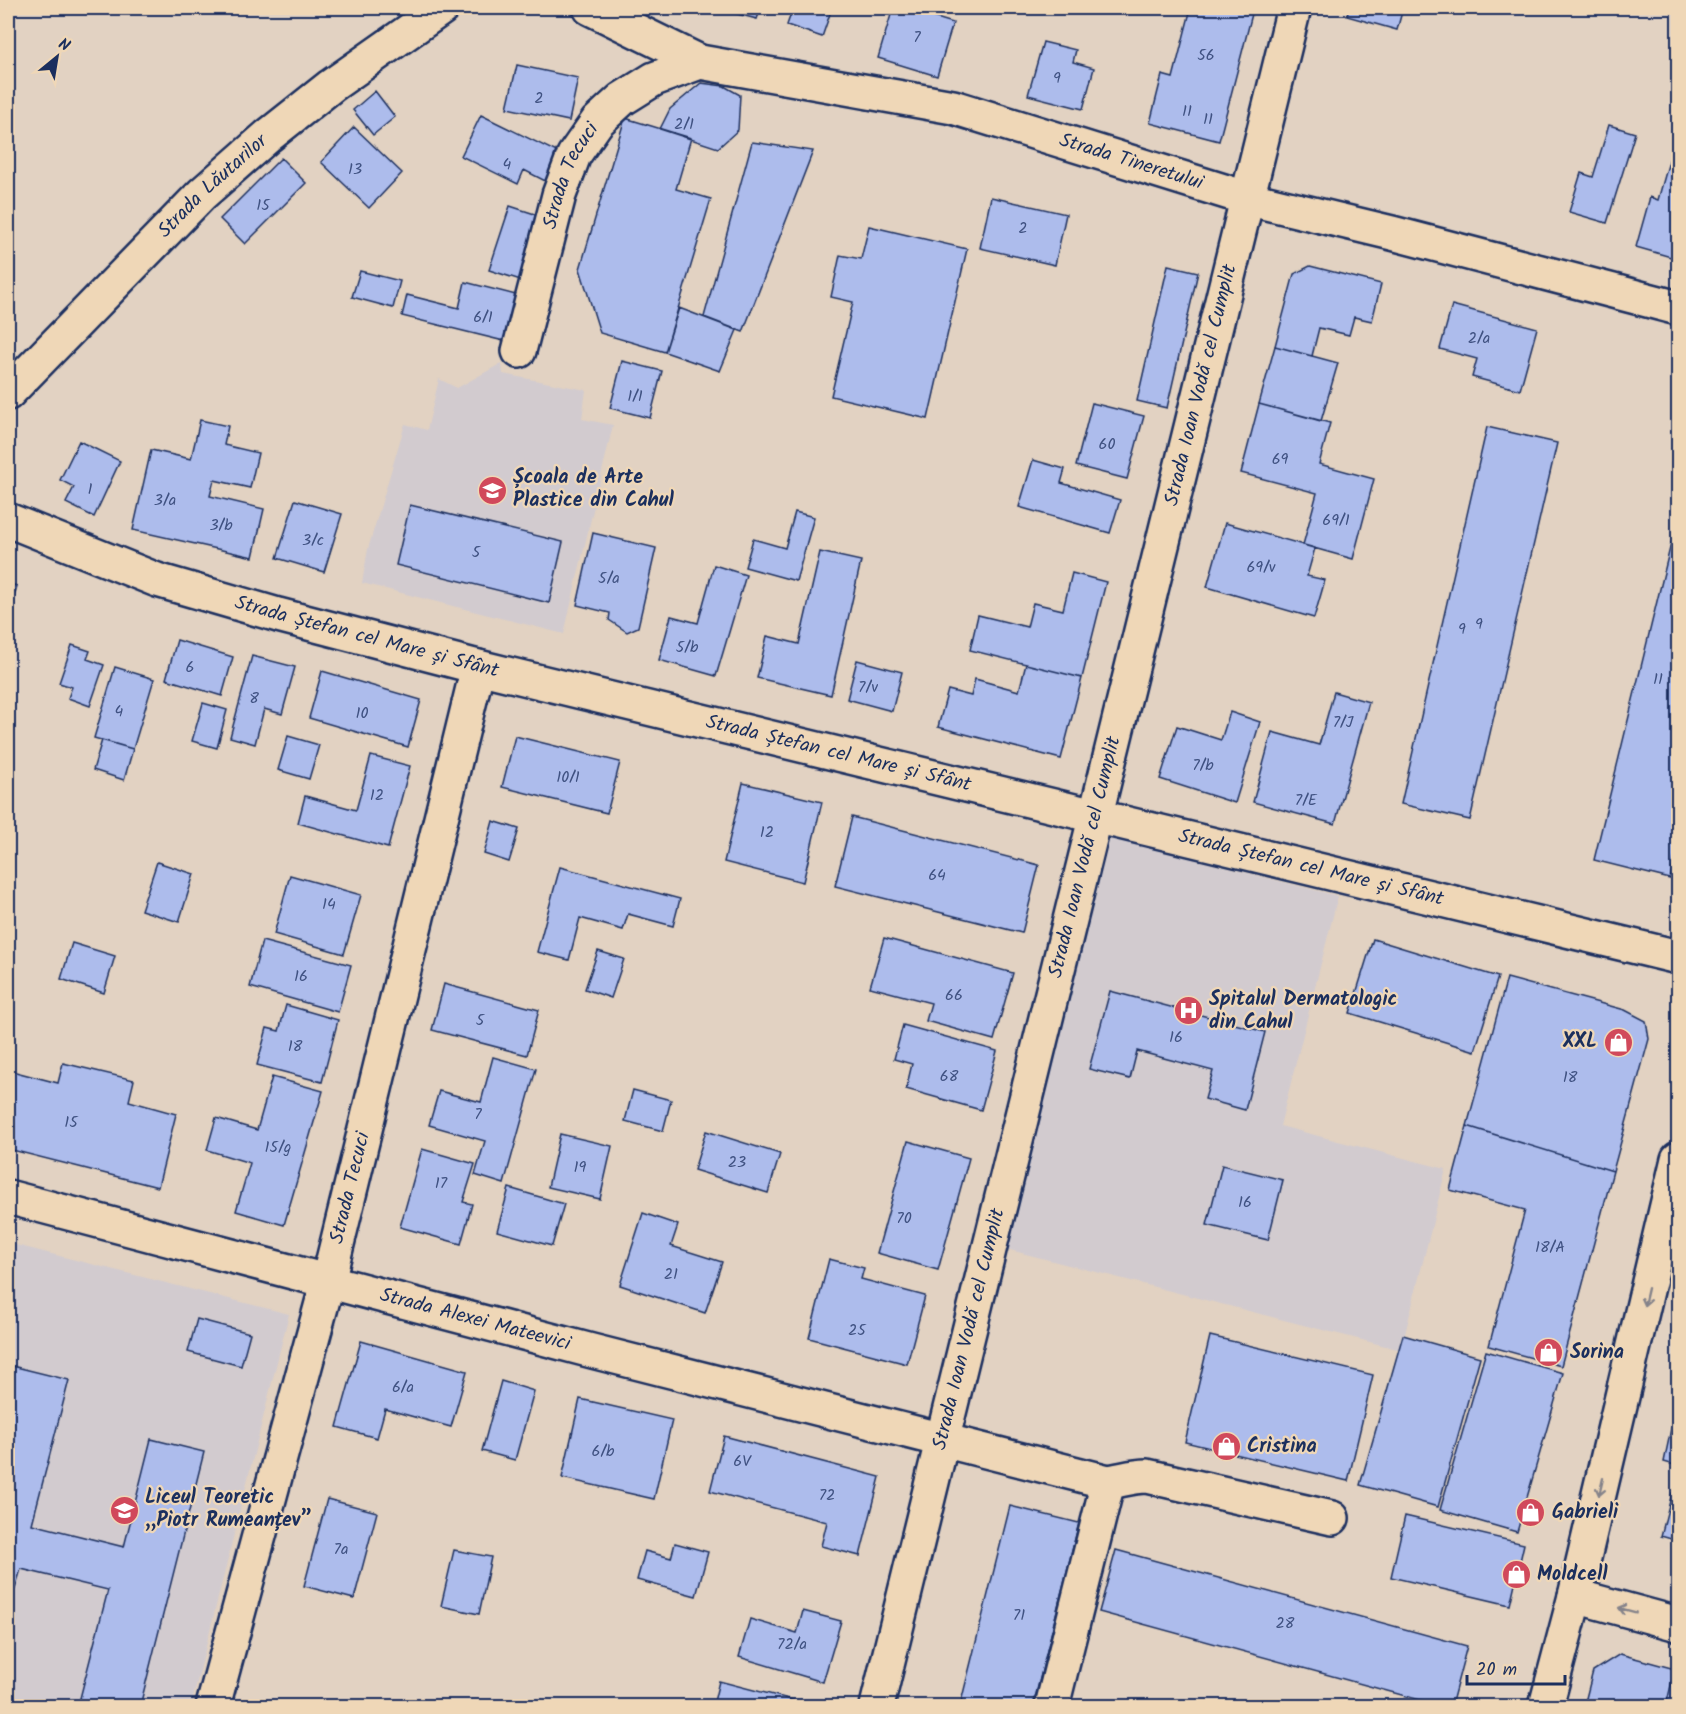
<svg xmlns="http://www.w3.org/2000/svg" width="1686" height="1714" font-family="Kalam,sans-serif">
	<rect width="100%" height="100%" fill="#e2d2c2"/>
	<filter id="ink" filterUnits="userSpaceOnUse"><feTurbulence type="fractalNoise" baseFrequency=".0167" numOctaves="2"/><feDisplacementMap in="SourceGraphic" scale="12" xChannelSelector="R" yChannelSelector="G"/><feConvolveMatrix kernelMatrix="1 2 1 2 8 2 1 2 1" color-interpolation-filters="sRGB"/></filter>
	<g filter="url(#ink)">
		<path fill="#d2cbcf" d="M502,363L503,374L586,390L582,419L613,425L564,634L362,583L368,549L405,424L427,430L439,379L457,388Z
			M1110,838L1338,896L1280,1126L1446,1169L1401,1350L1006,1249Z
			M8,1243L289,1314L191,1706H8Z"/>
		<path fill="#adbcec" stroke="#1b2f5e" stroke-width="1.5" d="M714,8H761L757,19Z
			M793,8H832L822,37L787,25Z
			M893,8H903L953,23L937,76L878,58Z
			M1191,8H1229L1252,14L1219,141L1150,123L1162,75L1173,78Z
			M1349,8H1403L1397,30L1347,16Z
			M1043,42L1076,50L1073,62L1094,68L1083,109L1028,95Z
			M517,65L578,78L569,121L507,108Z
			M701,83L724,86L740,95L738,130L718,148L660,129L670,109Z
			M375,91L395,117L373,135L353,110Z
			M481,115L567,157L553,185L524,170L518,184L461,156Z
			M625,118L691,138L676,189L711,199L665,352L600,333L580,269Z
			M1609,125L1635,133L1607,223L1569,212L1581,173L1593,177Z
			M354,127L402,173L369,208L321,162Z
			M752,142L813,151L743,332L704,317Z
			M1673,147L1678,149V259L1636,247L1650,197L1658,200Z
			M281,158L306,183L245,244L220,219Z
			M991,197L1066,214L1055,265L980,248Z
			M510,206L547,218L527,282L489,270Z
			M869,226L967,249L928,419L831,396L853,302L831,297L840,255L861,259Z
			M1168,265L1198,272L1167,408L1137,401Z
			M1310,266L1381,284L1372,321L1354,317L1349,335L1319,328L1312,356L1275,346L1294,274Z
			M360,271L400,281L393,308L352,297Z
			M465,282L520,296L508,342L402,316L407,295L459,308Z
			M1452,305L1537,328L1520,390L1472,377L1477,359L1440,349Z
			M679,308L737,330L720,371L665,352Z
			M1275,346L1338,363L1321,421L1259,404Z
			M622,361L662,371L650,418L610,408Z
			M1092,403L1144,416L1127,479L1076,466Z
			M1259,404L1330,423L1319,464L1374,479L1353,559L1303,545L1317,493L1241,473Z
			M200,420L228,426L224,445L258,453L250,488L214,480L210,496L264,509L253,557L133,530L151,450L191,459Z
			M1487,427L1557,443L1470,820L1401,804Z
			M79,441L120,461L94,517L66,503L74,487L60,480Z
			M1033,460L1065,469L1061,483L1120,500L1110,533L1019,507Z
			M295,500L342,514L324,572L277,558Z
			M410,505L563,542L549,603L396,565Z
			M795,512L814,517L796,581L745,567L753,539L785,548Z
			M1678,515V842L1670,879L1594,860Z
			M1225,523L1315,548L1307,576L1325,580L1314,618L1207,587Z
			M593,533L656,548L638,627L627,632L609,620L610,613L577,605Z
			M820,552L861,561L831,695L757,678L767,636L799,644Z
			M714,565L746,575L716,676L659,660L671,616L698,623Z
			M1072,573L1106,582L1082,678L970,650L978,615L1027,627L1033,603L1063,610Z
			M8,583L17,586L8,617Z
			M177,640L233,657L222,696L166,679Z
			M72,645L90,651L87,659L104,665L90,706L68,698L72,687L59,683Z
			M252,656L295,667L282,714L264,709L255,744L230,737Z
			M857,660L902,672L892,711L847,699Z
			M1026,664L1082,678L1061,759L938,727L948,690L971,696L975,679L1019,691Z
			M115,667L154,679L133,749L94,738Z
			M322,671L421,700L408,747L309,718Z
			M1334,692L1369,702L1335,824L1253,802L1272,732L1319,745Z
			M203,703L227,710L217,748L192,741Z
			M1230,712L1260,722L1235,803L1160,779L1177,726L1221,740Z
			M288,736L319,745L309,779L278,770Z
			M515,736L620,762L607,813L502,787Z
			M102,740L133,749L124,780L93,770Z
			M371,756L410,766L388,848L298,823L305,796L356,810Z
			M743,783L822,802L803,882L724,862Z
			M852,817L1039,865L1022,933L835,886Z
			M493,821L519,829L509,862L484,854Z
			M157,862L194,874L179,922L141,910Z
			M560,867L680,899L673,926L628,914L623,930L580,918L569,960L537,952Z
			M290,875L361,895L344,954L274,934Z
			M884,938L1013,973L994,1040L926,1021L931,1003L870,987Z
			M1373,939L1498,977L1475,1051L1350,1013Z
			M262,941L351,965L338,1012L250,987Z
			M72,943L115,956L104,993L61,979Z
			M598,951L624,959L611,998L585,989Z
			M1507,978L1625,1010L1646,1021L1649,1039L1613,1171L1467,1126Z
			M444,984L539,1010L527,1055L432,1030Z
			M1110,991L1265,1032L1245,1110L1205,1099L1213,1071L1137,1051L1130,1079L1089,1069Z
			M286,1005L338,1020L322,1082L257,1065L267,1028L279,1031Z
			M903,1025L997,1051L981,1110L906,1089L912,1064L894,1059Z
			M493,1057L536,1069L504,1184L475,1175L485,1141L429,1125L439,1091L481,1102Z
			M63,1063L134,1080L129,1101L176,1114L158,1187L8,1149V1070L58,1083Z
			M272,1077L323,1091L284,1225L236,1211L250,1163L207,1150L216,1118L257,1130Z
			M633,1090L671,1100L663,1131L625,1121Z
			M1467,1126L1613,1171L1561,1366L1489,1346L1525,1210L1450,1190Z
			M706,1131L780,1154L768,1193L694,1170Z
			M560,1134L612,1146L600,1199L548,1187Z
			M908,1141L969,1158L938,1270L877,1253Z
			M422,1149L475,1164L463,1202L472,1204L461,1244L400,1227Z
			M1222,1165L1283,1180L1268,1240L1207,1225Z
			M509,1188L564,1204L552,1246L497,1231Z
			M643,1213L678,1225L671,1246L722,1262L705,1313L620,1285Z
			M829,1259L864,1268L861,1279L925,1296L907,1364L809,1338Z
			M197,1319L250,1333L241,1366L188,1352Z
			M1403,1335L1480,1357L1438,1507L1360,1485Z
			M1210,1336L1373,1375L1348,1481L1185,1442Z
			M361,1341L467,1371L451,1427L385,1409L377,1438L337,1427Z
			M1486,1351L1563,1373L1517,1532L1440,1510Z
			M8,1365L69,1380L32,1524L124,1547L151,1439L204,1452L140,1706H78L108,1590L21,1569L15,1589L8,1587Z
			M501,1381L534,1391L515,1460L482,1451Z
			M580,1399L672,1420L654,1499L562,1478Z
			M1671,1429L1678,1431V1466L1664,1462Z
			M724,1436L880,1477L860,1556L821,1546L827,1522L710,1491Z
			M1672,1493L1678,1495V1541L1661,1536Z
			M327,1499L377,1512L354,1599L304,1586Z
			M1010,1506L1079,1523L1033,1706H960Z
			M1405,1516L1524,1544L1510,1605L1391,1577Z
			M675,1543L708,1552L696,1596L637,1580L645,1551L671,1558Z
			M454,1550L491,1557L479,1614L441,1606Z
			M1116,1550L1467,1646L1451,1706H1442L1099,1612Z
			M803,1611L841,1621L823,1682L739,1657L750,1619L797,1633Z
			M1620,1654L1675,1669L1666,1706H1584L1593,1671Z
			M1675,1669L1678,1670V1706H1666Z
			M719,1681L816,1706H713Z"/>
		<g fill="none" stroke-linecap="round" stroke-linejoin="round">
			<defs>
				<g id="minor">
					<path id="s1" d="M590,8L700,62L953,107L1246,198L1392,233L1678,308"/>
					<path id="s2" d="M519,351L559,195L574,155L597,122L622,99L654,79L700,62"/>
					<path id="s3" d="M8,393L202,194L268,136L331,86L442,8"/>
					<path id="s4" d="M8,520L157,580L278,615L478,667L1678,957"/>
					<path id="s5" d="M8,1197L592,1351L1108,1482C1122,1480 1133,1476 1147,1476L1332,1518"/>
					<path d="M1575,1596L1678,1624"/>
					<path id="s6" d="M213,1706L328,1281L478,667"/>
					<path id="s7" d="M877,1706L1294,8"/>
					<path d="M1052,1706L1108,1482"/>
					<path d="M1546,1706L1575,1596L1678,1159"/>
				</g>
			</defs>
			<use href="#minor" stroke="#1b2f5e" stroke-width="38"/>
			<use href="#minor" stroke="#efd7b7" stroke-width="33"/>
		</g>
		<defs><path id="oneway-shaft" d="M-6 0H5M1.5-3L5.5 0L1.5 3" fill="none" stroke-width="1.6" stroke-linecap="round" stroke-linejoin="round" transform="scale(1.5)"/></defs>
		<g stroke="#85838a">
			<use href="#oneway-shaft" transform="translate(1646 1297) rotate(103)"/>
			<use href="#oneway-shaft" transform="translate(1601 1487) rotate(103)"/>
			<use href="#oneway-shaft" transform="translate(1627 1610) rotate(-165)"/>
		</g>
	</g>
	<defs>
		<symbol id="school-disc" viewBox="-11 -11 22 22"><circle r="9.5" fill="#d1495b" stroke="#efd7b7"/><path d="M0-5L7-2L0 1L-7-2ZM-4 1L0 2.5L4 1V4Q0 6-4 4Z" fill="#fff"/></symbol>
		<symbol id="hospital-disc" viewBox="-11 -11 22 22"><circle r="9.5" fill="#d1495b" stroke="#efd7b7"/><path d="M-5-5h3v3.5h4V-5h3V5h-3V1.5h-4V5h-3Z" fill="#fff"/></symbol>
		<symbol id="shop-disc" viewBox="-11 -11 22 22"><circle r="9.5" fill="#d1495b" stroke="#efd7b7"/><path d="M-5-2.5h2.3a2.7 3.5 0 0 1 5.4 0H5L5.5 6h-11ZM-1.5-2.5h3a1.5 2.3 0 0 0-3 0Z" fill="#fff"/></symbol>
	</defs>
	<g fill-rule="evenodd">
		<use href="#school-disc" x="476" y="474" width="33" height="33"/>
		<use href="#hospital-disc" x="1172" y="994" width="33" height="33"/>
		<use href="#shop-disc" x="1602" y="1026" width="33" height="33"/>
		<use href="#shop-disc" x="1532" y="1336" width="33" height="33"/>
		<use href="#shop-disc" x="1210" y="1430" width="33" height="33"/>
		<use href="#school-disc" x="108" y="1494" width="33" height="33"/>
		<use href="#shop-disc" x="1514" y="1496" width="33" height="33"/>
		<use href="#shop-disc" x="1500" y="1558" width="33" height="33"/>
	</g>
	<g text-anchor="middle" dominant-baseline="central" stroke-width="4.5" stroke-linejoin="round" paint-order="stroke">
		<g font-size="16" fill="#405282">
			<text x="917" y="37">7</text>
			<text x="1206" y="55">56</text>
			<text x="1057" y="78">9</text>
			<text x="539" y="98">2</text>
			<text x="1187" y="111">11</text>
			<text x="1208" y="119">11</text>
			<text x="684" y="124">2/1</text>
			<text x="507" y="164">4</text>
			<text x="355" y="169">13</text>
			<text x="263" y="205">15</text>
			<text x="1023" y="228">2</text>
			<text x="483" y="317">6/1</text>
			<text x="1479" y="338">2/a</text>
			<text x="635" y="396">1/1</text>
			<text x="1107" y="444">60</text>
			<text x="1280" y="459">69</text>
			<text x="90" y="489">1</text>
			<text x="165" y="500">3/a</text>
			<text x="1336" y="520">69/1</text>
			<text x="221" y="525">3/b</text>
			<text x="313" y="540">3/c</text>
			<text x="476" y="552">5</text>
			<text x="1261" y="567">69/v</text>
			<text x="609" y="578">5/a</text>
			<text x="1479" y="624">9</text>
			<text x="1462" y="629">9</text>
			<text x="687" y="647">5/b</text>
			<text x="190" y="667">6</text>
			<text x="1658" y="679">11</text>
			<text x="868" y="687">7/v</text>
			<text x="254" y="698">8</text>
			<text x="119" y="711">4</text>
			<text x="362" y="713">10</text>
			<text x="1343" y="722">7/J</text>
			<text x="1203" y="765">7/b</text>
			<text x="568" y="777">10/1</text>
			<text x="377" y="795">12</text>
			<text x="1306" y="800">7/E</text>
			<text x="767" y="832">12</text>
			<text x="937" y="875">64</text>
			<text x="329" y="904">14</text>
			<text x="301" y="976">16</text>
			<text x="954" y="995">66</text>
			<text x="480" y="1020">5</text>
			<text x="1176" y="1037">16</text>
			<text x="295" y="1046">18</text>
			<text x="949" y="1076">68</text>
			<text x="1570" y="1077">18</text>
			<text x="478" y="1114">7</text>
			<text x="71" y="1122">15</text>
			<text x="278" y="1147">15/g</text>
			<text x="737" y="1162">23</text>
			<text x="580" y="1167">19</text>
			<text x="441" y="1183">17</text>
			<text x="1245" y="1202">16</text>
			<text x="904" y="1218">70</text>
			<text x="1550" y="1247">18/A</text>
			<text x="671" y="1274">21</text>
			<text x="857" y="1330">25</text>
			<text x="403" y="1387">6/a</text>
			<text x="603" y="1451">6/b</text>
			<text x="742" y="1461">6V</text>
			<text x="827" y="1495">72</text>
			<text x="341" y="1549">7a</text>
			<text x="1019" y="1615">71</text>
			<text x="1285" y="1623">28</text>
			<text x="792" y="1644">72/a</text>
		</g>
		<g font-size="20" fill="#1b2f5e" stroke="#efd7b7">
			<text stroke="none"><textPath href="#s1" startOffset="566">Strada Tineretului</textPath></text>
			<text stroke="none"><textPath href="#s2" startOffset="183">Strada Tecuci</textPath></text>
			<text stroke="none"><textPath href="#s3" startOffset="291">Strada Lăutarilor</textPath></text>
			<text stroke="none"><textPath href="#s7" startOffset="1360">Strada Ioan Vodă cel Cumplit</textPath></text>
			<text stroke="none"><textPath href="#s4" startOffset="378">Strada Ștefan cel Mare și Sfânt</textPath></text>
			<text stroke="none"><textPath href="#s4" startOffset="864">Strada Ștefan cel Mare și Sfânt</textPath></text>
			<text stroke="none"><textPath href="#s7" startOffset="874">Strada Ioan Vodă cel Cumplit</textPath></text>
			<text stroke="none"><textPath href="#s4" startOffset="1350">Strada Ștefan cel Mare și Sfânt</textPath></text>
			<text stroke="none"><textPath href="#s6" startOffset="536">Strada Tecuci</textPath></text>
			<text stroke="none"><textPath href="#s5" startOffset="483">Strada Alexei Mateevici</textPath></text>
			<text stroke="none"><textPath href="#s7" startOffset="388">Strada Ioan Vodă cel Cumplit</textPath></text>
		</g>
		<g font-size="20" font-weight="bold" fill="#1b2f5e" stroke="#efd7b7" text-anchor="start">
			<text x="513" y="478">Școala de Arte<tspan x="513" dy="23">Plastice din Cahul</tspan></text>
			<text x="1209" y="1000">Spitalul Dermatologic<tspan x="1209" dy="23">din Cahul</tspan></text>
			<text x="1597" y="1042" text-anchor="end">XXL</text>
			<text x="1570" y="1353">Sorina</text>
			<text x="1247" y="1447">Cristina</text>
			<text x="145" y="1498">Liceul Teoretic<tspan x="145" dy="23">„Piotr Rumeanțev”</tspan></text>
			<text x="1552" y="1513">Gabrieli</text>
			<text x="1537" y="1575">Moldcell</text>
		</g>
	</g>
	<rect width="1686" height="1714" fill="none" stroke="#efd7b7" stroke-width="30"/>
	<rect x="15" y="15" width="1656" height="1684" fill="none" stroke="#1b2f5e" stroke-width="2" filter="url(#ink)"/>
	<g transform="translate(57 57) rotate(30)" stroke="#efd7b7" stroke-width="4.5" paint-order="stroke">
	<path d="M0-4.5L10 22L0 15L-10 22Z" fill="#1b2f5e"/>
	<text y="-9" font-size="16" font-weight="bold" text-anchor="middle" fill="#1b2f5e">N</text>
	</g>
	<path d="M1467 1675v9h98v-9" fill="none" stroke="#1b2f5e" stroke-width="3"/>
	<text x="1476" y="1675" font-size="18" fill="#1b2f5e" stroke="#efd7b7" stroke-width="4.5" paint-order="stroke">20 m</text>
</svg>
